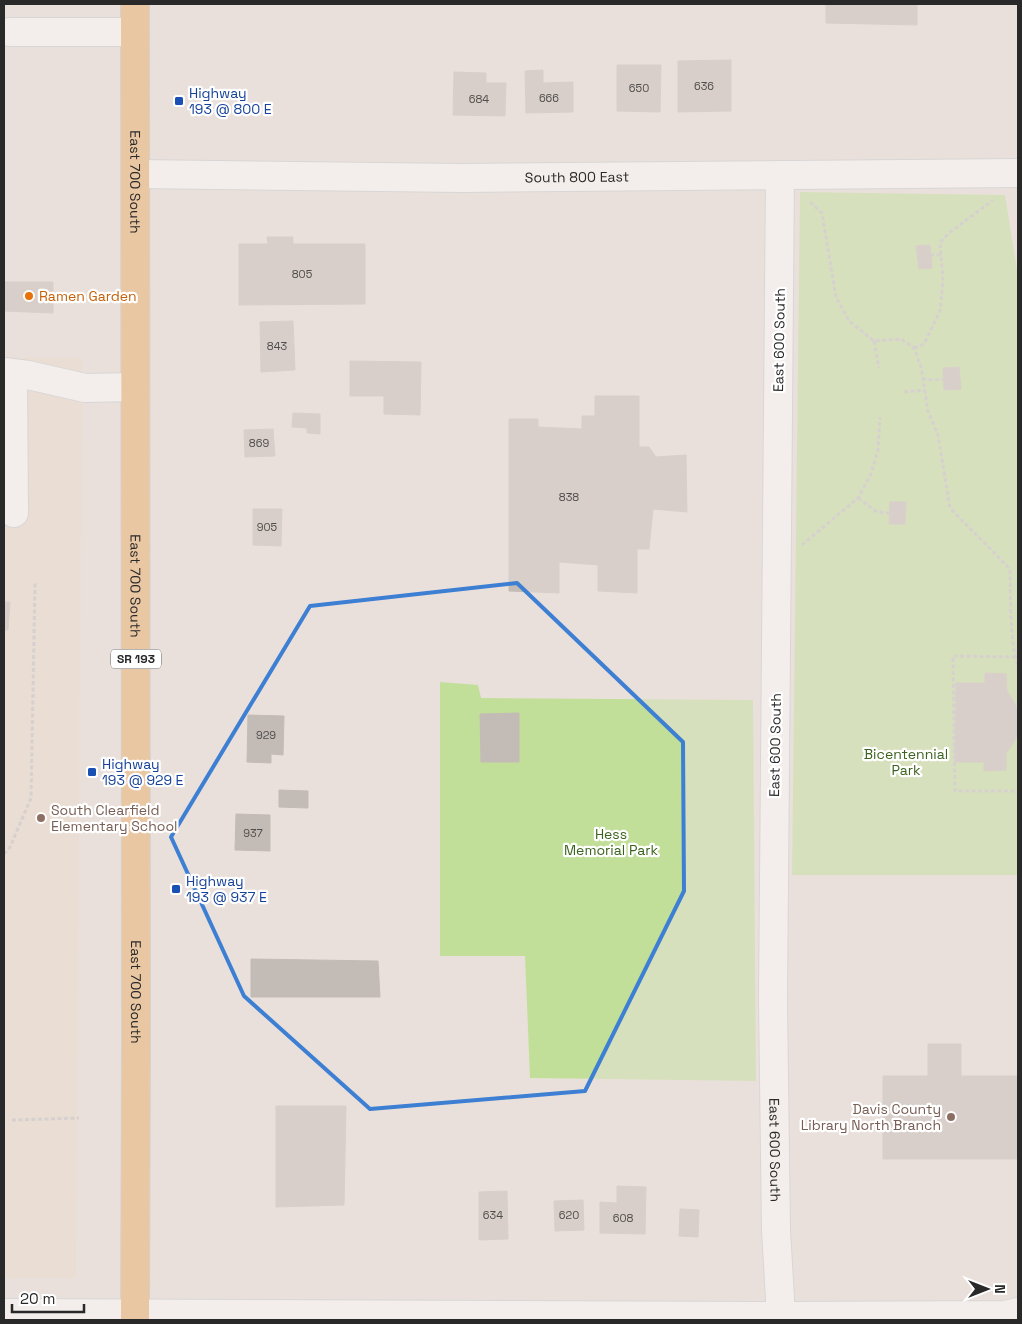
<svg xmlns="http://www.w3.org/2000/svg" width="1022" height="1324" font-family="'Space Grotesk',sans-serif">
	<rect width="100%" height="100%" fill="#eae0db"/>
	<path fill="#ecd9cb" d="M4,357L82,358L76,1278H4Z"/>
	<path fill="#c2df99" d="M800,192L1005,195L1018,276V875H792Z
		M440,682L478,685L481,698L753,700L756,1081L530,1078L525,956H440Z"/>
	<path fill="#c3bbb6" stroke="#c5bbb5" d="M826,4H917V25L826,23Z
		M731,60V111L678,112V61Z
		M617,65H661L660,112L617,111Z
		M543,70V83L573,82V112L526,113L525,71Z
		M454,72L486,73V83H506L505,116L453,115Z
		M267,237H293V244H365V304L239,305V244H268Z
		M930,245L932,268L919,269L916,246Z
		M4,282H53V313L4,311Z
		M293,321L295,370L261,372L260,322Z
		M350,361L421,362L420,415L384,414V396H350Z
		M959,367L961,389L944,390L943,368Z
		M595,396H639V447H649L656,457L686,455L687,512L653,509L649,549H637V593L598,591V565L559,562V593L509,591V419H538V427L582,429V416H595Z
		M293,413L320,414V434L307,433V428L292,427Z
		M273,429L275,456L245,457L244,430Z
		M890,502H906L905,524H889Z
		M253,509H282L281,546L253,545Z
		M4,602H10L8,630H4Z
		M985,673L1006,674L1007,691L1014,702L1018,712V735L1006,754V770L984,771V762H955L956,683H985Z
		M519,713V762H481L480,714Z
		M248,715L284,716L283,755L271,754V763L247,762Z
		M279,790L308,791V808L279,807Z
		M236,814L270,815V851L235,850Z
		M251,959L378,961L380,997H251Z
		M928,1044H961V1076H1018V1159H883V1076H928Z
		M276,1106H346L344,1205L276,1207Z
		M617,1186L646,1187L645,1234L600,1233V1202L617,1203Z
		M507,1191L508,1239L479,1240V1192Z
		M583,1200L584,1230L555,1231L554,1201Z
		M680,1209L699,1210L698,1237L679,1236Z"/>
	<g fill="none" stroke-linecap="round" stroke-linejoin="round">
		<defs>
			<g id="minor">
				<path d="M10,32H134"/>
				<path id="s1" d="M136,174L462,178L1018,173"/>
				<path id="s2" d="M780,175L773,1000L776,1230L781,1316"/>
				<path d="M4,372L28,375L85,388L135,387"/>
				<path d="M13,374L14,513"/>
				<path d="M4,1313L781,1316L1005,1315L1018,1312"/>
			</g>
			<g id="major">
				<path id="s3" d="M135,4L136,1040L135,1320"/>
			</g>
		</defs>
		<use href="#minor" stroke="#c3cad2" stroke-width="30"/>
		<use href="#major" stroke="#bfbfbf" stroke-width="30"/>
		<path stroke="#bfbfbf" stroke-width="3" stroke-dasharray="4 2.5" stroke-linecap="butt" d="M810,202L822,213L836,297L849,321L874,341L901,339L914,348L921,367L928,411L938,435L950,508L1010,569C1011,601 1009,636 1018,666
			M930,255H942
			M874,341L879,368
			M914,348L924,344L940,311L943,281L940,242L948,234L993,200
			M922,379L934,380L944,379
			M904,392L924,390
			M858,498L877,512L890,513
			M802,545L858,498L871,474L878,450L880,417
			M1016,657L953,656L955,791H1018
			M4,854L10,847L31,798L35,583
			M12,1120L79,1118"/>
		<use href="#minor" stroke="#fff" stroke-width="28"/>
		<use href="#major" stroke="#eaa860" stroke-width="28"/>
	</g>
	<path d="M0 0H1022V1324H0ZM517,583L683,742L684,891L585,1091L370,1109L244,996L171,837L310,606Z" fill="#eae0db" fill-opacity=".55" fill-rule="evenodd"/>
	<path fill="none" stroke="#3d7fd3" stroke-width="4" stroke-linejoin="round" d="M517,583L683,742L684,891L585,1091L370,1109L244,996L171,837L310,606Z"/>
	<g fill="#1a4fb4" stroke="#fff" stroke-width="2">
		<rect x="174" y="96" width="10" height="10" rx="2.5"/>
		<rect x="87" y="767" width="10" height="10" rx="2.5"/>
		<rect x="171" y="884" width="10" height="10" rx="2.5"/>
	</g>
	<circle fill="#e8710a" stroke="#fff" stroke-width="2" cx="29" cy="296" r="5"/>
	<g fill="#8d6e63" stroke="#fff" stroke-width="2">
		<circle cx="41" cy="818" r="5"/>
		<circle cx="951" cy="1117" r="5"/>
	</g>
	<g text-anchor="middle" dominant-baseline="central" stroke-width="4.5" stroke-linejoin="round" paint-order="stroke">
		<g font-size="11" fill="#504e4c">
			<text x="704" y="86">636</text>
			<text x="639" y="88">650</text>
			<text x="549" y="98">666</text>
			<text x="479" y="99">684</text>
			<text x="302" y="274">805</text>
			<text x="277" y="346">843</text>
			<text x="259" y="443">869</text>
			<text x="569" y="497">838</text>
			<text x="267" y="527">905</text>
			<text x="266" y="735">929</text>
			<text x="253" y="833">937</text>
			<text x="493" y="1215">634</text>
			<text x="569" y="1215">620</text>
			<text x="623" y="1218">608</text>
		</g>
		<rect fill="#fff" stroke="#696969" stroke-width="1" x="111" y="649.5" width="50" height="19" rx="4"/>
		<g font-size="12" font-weight="bold" fill="#292929">
			<text x="136" y="659">SR 193</text>
		</g>
		<g font-size="14" fill="#164399" stroke="#fff" text-anchor="start">
			<text x="189" y="93">Highway<tspan x="189" dy="16">193 @ 800 E</tspan></text>
			<text x="102" y="764">Highway<tspan x="102" dy="16">193 @ 929 E</tspan></text>
			<text x="186" y="881">Highway<tspan x="186" dy="16">193 @ 937 E</tspan></text>
		</g>
		<g font-size="14" fill="#292929" stroke="#fff">
			<text stroke="none"><textPath href="#s1" startOffset="441">South 800 East</textPath></text>
			<text stroke="none"><textPath href="#s3" startOffset="178">East 700 South</textPath></text>
			<text transform="translate(779 340) rotate(-89)">East 600 South</text>
			<text stroke="none"><textPath href="#s3" startOffset="582">East 700 South</textPath></text>
			<text transform="translate(775 745) rotate(-89)">East 600 South</text>
			<text stroke="none"><textPath href="#s3" startOffset="988">East 700 South</textPath></text>
			<text stroke="none"><textPath href="#s2" startOffset="975">East 600 South</textPath></text>
		</g>
		<g font-size="14" fill="#c56008" stroke="#fff" text-anchor="start">
			<text x="39" y="296">Ramen Garden</text>
		</g>
		<g font-size="14" fill="#3c621d" stroke="#fff">
			<text x="906" y="754">Bicentennial<tspan x="906" dy="16">Park</tspan></text>
			<text x="611" y="834">Hess<tspan x="611" dy="16">Memorial Park</tspan></text>
		</g>
		<g font-size="14" fill="#785e54" stroke="#fff" text-anchor="start">
			<text x="51" y="810">South Clearfield<tspan x="51" dy="16">Elementary School</tspan></text>
			<text x="941" y="1109" text-anchor="end">Davis County<tspan x="941" dy="16">Library North Branch</tspan></text>
		</g>
	</g>
	<rect width="1022" height="1324" fill="none" stroke="#292929" stroke-width="10"/>
	<g transform="translate(987 1289) rotate(90)" stroke="#ffffff" stroke-width="4" paint-order="stroke">
	<path d="M0-4L9 19L0 12L-9 19Z" fill="#292929"/>
	<text y="-8" font-size="14" font-weight="bold" text-anchor="middle" fill="#292929">N</text>
	</g>
	<path d="M12 1304v8h72v-8" fill="none" stroke="#292929" stroke-width="2.5"/>
	<text x="20" y="1304" font-size="15" fill="#292929" stroke="#ffffff" stroke-width="4" paint-order="stroke">20 m</text>
</svg>
